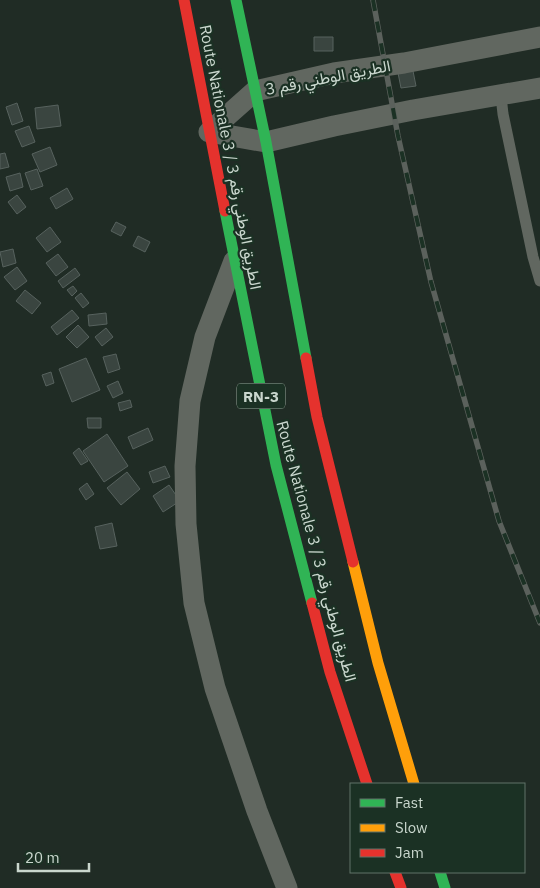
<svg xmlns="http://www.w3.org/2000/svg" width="540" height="888" font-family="'IBM Plex Sans',Vazirmatn,sans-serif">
	<rect width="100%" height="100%" fill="#202c25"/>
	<path fill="#3a4540" stroke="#57625e" d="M314,37H333V51H314Z
		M413,71L416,86L401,88L398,73Z
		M17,103L23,121L12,125L6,107Z
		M58,105L61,126L37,129L35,108Z
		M29,126L35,142L22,147L15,131Z
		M50,147L57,165L40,172L32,154Z
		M5,153L9,167L0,169V154Z
		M37,169L43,186L31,190L25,173Z
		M20,173L23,187L10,191L6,177Z
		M67,188L73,199L56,209L50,198Z
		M17,195L26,207L17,214L8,202Z
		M116,222L126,227L121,236L111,231Z
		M50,227L61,242L47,252L36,238Z
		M138,236L150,242L145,252L133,246Z
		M13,249L16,263L3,267L0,252Z
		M58,254L68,267L56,276L46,263Z
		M17,267L27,281L15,290L4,277Z
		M75,268L80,275L63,288L58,281Z
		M73,286L77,291L72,296L67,290Z
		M25,290L41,303L32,314L16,301Z
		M81,293L89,303L83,308L75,298Z
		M72,310L79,318L57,335L51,327Z
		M106,313L107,324L89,326L88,315Z
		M78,325L89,337L77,348L66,337Z
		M106,328L113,337L102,346L95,337Z
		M116,354L120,369L108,373L103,357Z
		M86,358L100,390L72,402L59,369Z
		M51,372L54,383L46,386L42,375Z
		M118,381L123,393L113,398L107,386Z
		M130,400L132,407L120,411L118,403Z
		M87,418H101V428H88Z
		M148,428L153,440L133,449L128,437Z
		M107,434L128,466L104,482L83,451Z
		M79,448L88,461L81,465L73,453Z
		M165,466L170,477L153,483L149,472Z
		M127,472L140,489L121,505L107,488Z
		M87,483L94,494L86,500L79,489Z
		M169,485L180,501L163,512L153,496Z
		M112,523L117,546L100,549L95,527Z"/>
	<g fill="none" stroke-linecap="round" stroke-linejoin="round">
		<path stroke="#616760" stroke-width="11" d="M501,96L503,114L533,257L540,281"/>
		<path stroke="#616760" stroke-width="21" d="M209,132L255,91L334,73L404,63L540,37
			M209,132L266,142L334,126L413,110L540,88
			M234,261L205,337L190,401L185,466L186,524L194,603L215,688L257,811L287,888"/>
		<path stroke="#30b455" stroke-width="11" d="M236,0L266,142L306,358
			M225,211L276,465L312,603
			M440,872L445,888"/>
		<path stroke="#ff9f0a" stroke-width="11" d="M353,562L378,663L414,784"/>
		<path stroke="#e5322d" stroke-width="11" d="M184,0L225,211
			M306,358L317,417L353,562
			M312,603L330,672L367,784
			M395,872L401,888"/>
		<defs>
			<path id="rail" d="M373,0L398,136L431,282L499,521L540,623"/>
		</defs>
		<use href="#rail" stroke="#5b615c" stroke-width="5.5"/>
		<use href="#rail" stroke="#1b3124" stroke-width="4" stroke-dasharray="11" stroke-linecap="butt"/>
	</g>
	<g text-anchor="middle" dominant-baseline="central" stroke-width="4.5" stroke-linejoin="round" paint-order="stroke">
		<rect fill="#1b3124" stroke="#96a59b" stroke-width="1" x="237" y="383.5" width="48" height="25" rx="4"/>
		<g font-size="15" font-weight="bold" fill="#cad7ce">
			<text x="261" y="396">RN-3</text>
		</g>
		<g font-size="16" fill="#cad7ce" stroke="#1b3124">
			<text transform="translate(328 77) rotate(-11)">الطريق الوطني رقم 3</text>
			<text transform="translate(231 157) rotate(79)">Route Nationale 3 / الطريق الوطني رقم 3</text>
			<text transform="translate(317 551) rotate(75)">Route Nationale 3 / الطريق الوطني رقم 3</text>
		</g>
	</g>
	<rect x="350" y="783" width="175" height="90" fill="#1b3124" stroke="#617368"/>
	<rect x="360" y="799" width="25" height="8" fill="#30b455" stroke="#617368"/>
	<text x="395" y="808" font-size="15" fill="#cad7ce">Fast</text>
	<rect x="360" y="824" width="25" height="8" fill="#ff9f0a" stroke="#617368"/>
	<text x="395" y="833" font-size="15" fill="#cad7ce">Slow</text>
	<rect x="360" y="849" width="25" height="8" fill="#e5322d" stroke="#617368"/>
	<text x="395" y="858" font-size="15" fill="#cad7ce">Jam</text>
	<path d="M18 863v8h71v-8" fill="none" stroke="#cad7ce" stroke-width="2.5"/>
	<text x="25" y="863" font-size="15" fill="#cad7ce" stroke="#1b3124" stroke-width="4" paint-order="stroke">20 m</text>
</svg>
